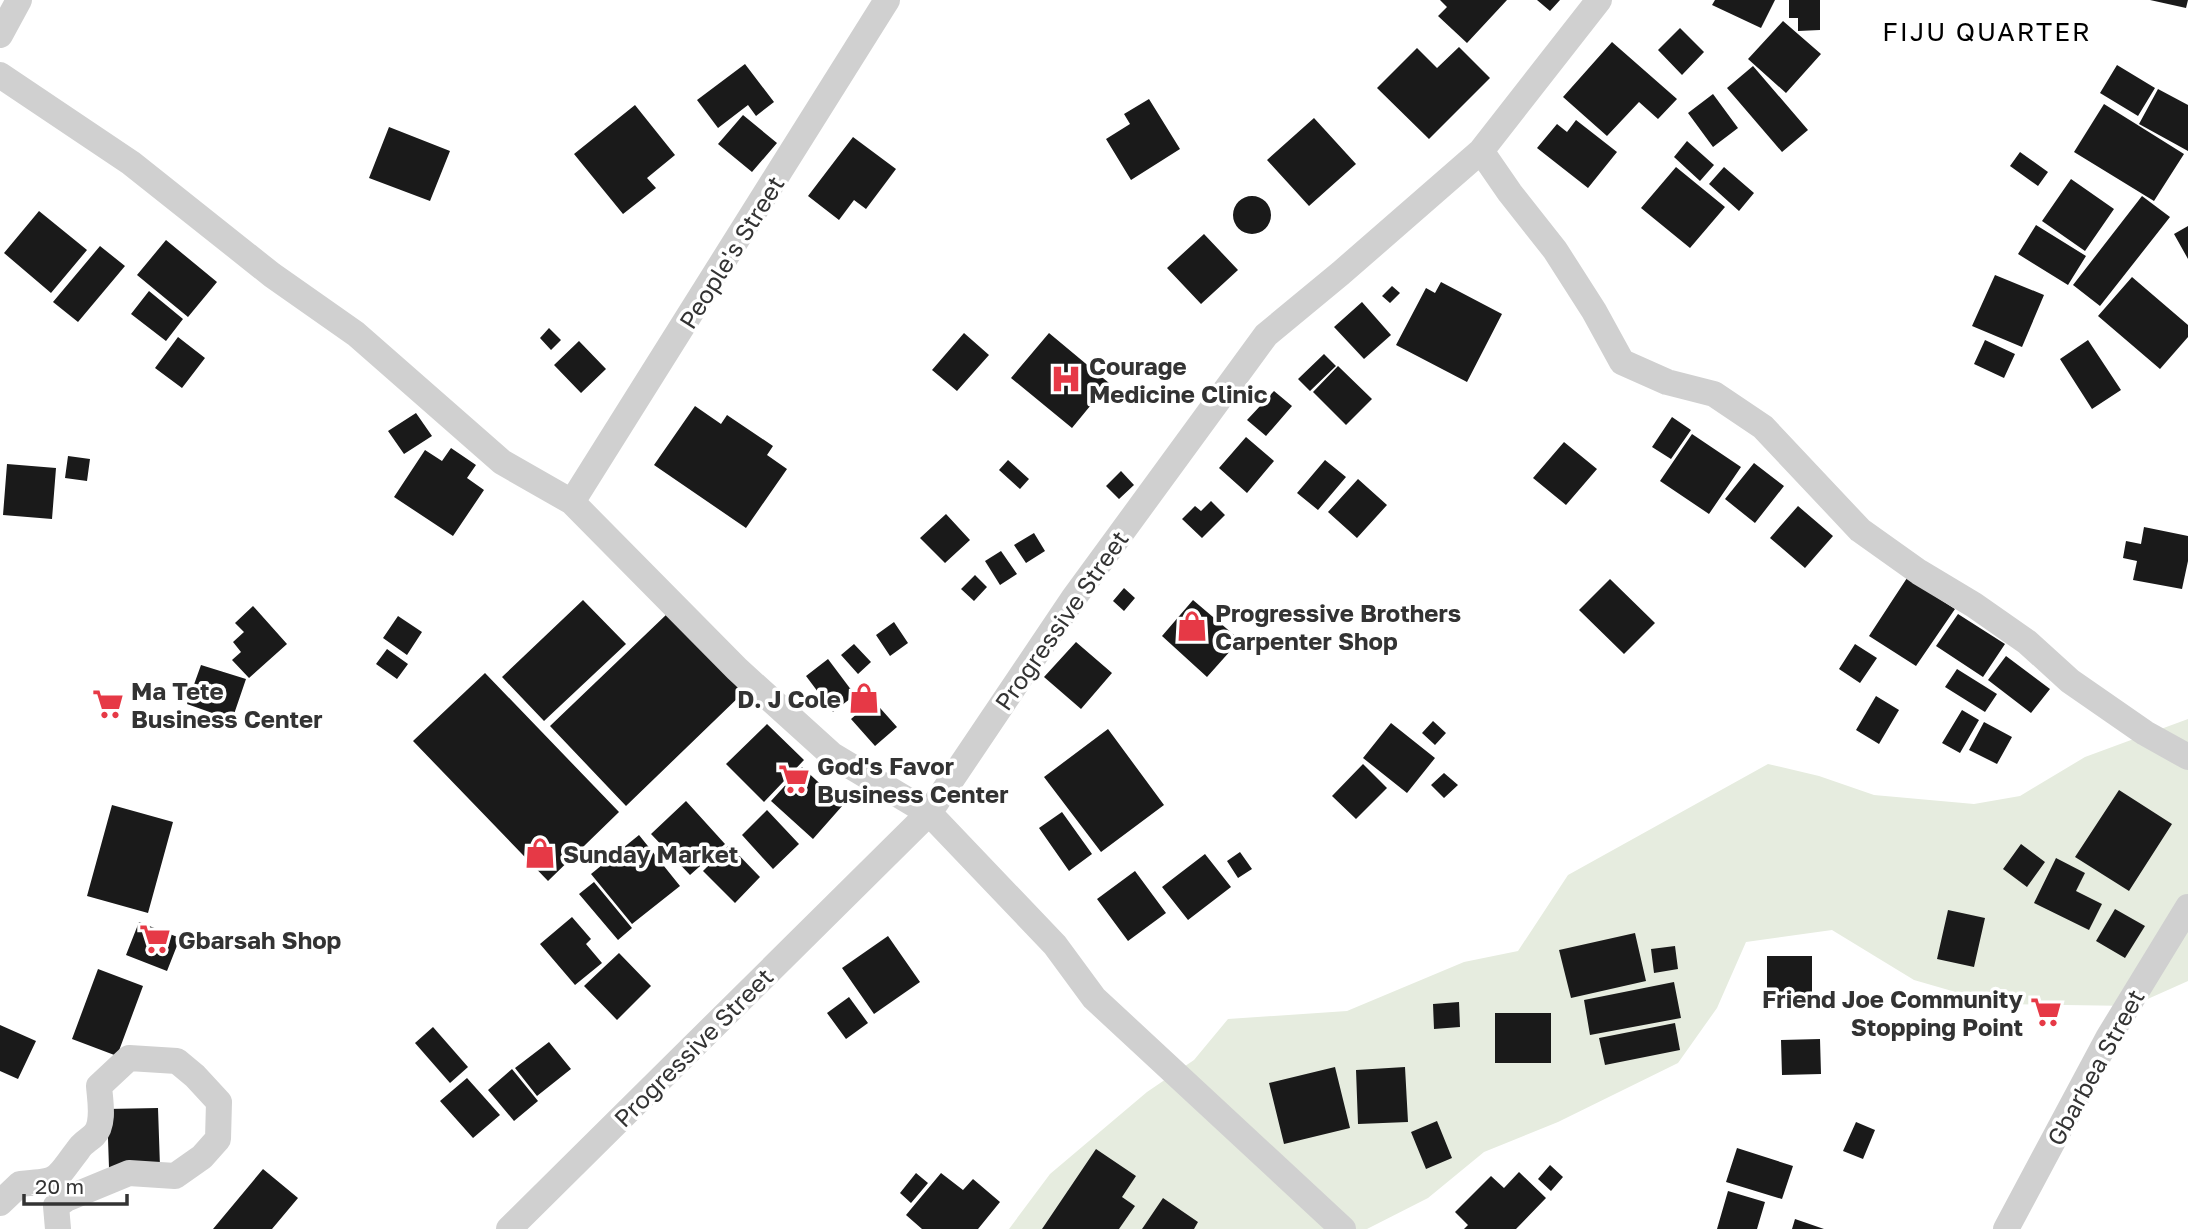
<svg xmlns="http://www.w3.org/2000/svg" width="2188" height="1229" font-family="'Golos Text',sans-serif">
	<rect width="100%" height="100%" fill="#fff"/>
	<path fill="#e6ecdf" d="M2188,719V981L2132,1006L1997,1004L1914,980L1832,930L1746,942L1717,1008L1678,1063L1558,1122L1484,1152L1428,1198L1367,1229H1009L1050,1174L1147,1092L1194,1060L1228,1019L1347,1011L1464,962L1518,951L1568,875L1768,764L1819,776L1874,795L1974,804L2020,796L2085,757Z"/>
	<path fill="#1a1a1a" d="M1440,0H1507L1467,43L1438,16L1447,7Z
		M1537,0H1560L1550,11Z
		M1715,0H1775L1761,28L1712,5Z
		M1789,0H1820V30L1798,31V18H1789Z
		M2150,0H2188L2186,8Z
		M1783,21L1821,54L1786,93L1748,59Z
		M1680,28L1704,52L1682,75L1658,50Z
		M1612,42L1677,99L1658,119L1639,102L1607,136L1563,97Z
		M1459,47L1490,78L1429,139L1377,88L1417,48L1437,68Z
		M745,64L774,102L756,116L748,105L718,128L697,100Z
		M2117,65L2155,88L2138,116L2100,93Z
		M1753,66L1808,130L1782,152L1727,88Z
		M2158,89L2188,105V151L2139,124Z
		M1713,94L1738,128L1713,147L1688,113Z
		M1149,99L1180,149L1131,180L1106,139L1130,124L1124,114Z
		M2104,104L2184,154L2154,201L2074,152Z
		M635,105L675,155L647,178L656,188L623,214L574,154Z
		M743,115L777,143L752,172L718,144Z
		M1314,118L1356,164L1309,206L1267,160Z
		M1576,120L1617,152L1588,188L1537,148L1557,124L1567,132Z
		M389,127L450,151L430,201L369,178Z
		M853,137L896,169L866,209L854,200L839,220L808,196Z
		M1687,141L1714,165L1700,181L1674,157Z
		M2020,152L2048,172L2038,186L2010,166Z
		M1676,167L1725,207L1690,248L1641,208Z
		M1724,167L1754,193L1739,211L1709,184Z
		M2071,179L2114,209L2085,251L2042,221Z
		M1233 215a19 19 0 1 1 38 0a19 19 0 1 1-38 0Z
		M2142,196L2170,217L2100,306L2073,285Z
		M39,211L87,250L51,293L4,253Z
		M2036,225L2086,256L2068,285L2018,254Z
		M2188,226V259L2174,234Z
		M1204,234L1238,270L1201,304L1167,268Z
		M166,240L217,282L188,317L137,275Z
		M100,246L125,266L78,322L53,302Z
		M1995,275L2044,295L2022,347L1972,326Z
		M2132,277L2188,325V337L2160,369L2098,316Z
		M1441,282L1502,314L1467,382L1396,345L1426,288L1435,293Z
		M1392,286L1400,293L1390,303L1382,296Z
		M149,291L183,319L166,341L131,314Z
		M1362,302L1391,335L1364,359L1334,327Z
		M549,328L561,340L551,350L540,338Z
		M964,333L989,355L957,391L932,370Z
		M1049,333L1109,383L1072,428L1011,378Z
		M178,337L205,358L182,388L155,368Z
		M1985,340L2015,354L2004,378L1974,364Z
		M2088,340L2121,390L2092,409L2060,359Z
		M579,341L606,369L581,393L554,365Z
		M1324,354L1336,366L1310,391L1298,379Z
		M1338,366L1372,399L1346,425L1313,392Z
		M1274,391L1292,406L1266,436L1247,420Z
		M695,406L721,424L727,415L773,446L767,455L787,469L746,528L654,465Z
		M416,413L432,436L404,454L388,431Z
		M1672,417L1691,430L1671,459L1652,447Z
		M1692,434L1741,467L1709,514L1660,481Z
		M1246,437L1274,461L1247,493L1219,468Z
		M1564,442L1597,469L1566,505L1533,478Z
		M451,448L476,465L467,478L484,490L453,536L394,497L425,450L442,461Z
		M68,456L90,459L87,481L65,478Z
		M1008,460L1029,479L1020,489L999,470Z
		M1325,460L1346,477L1318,510L1297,493Z
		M1754,463L1784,486L1755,523L1725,499Z
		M7,464L56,468L52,519L3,515Z
		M1121,471L1134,485L1119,499L1106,486Z
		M1358,479L1387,505L1357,538L1328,512Z
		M1211,501L1225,515L1202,538L1182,519L1195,506L1201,511Z
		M1798,506L1833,536L1805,568L1770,538Z
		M946,514L970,540L945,563L920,538Z
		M2144,527L2188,536V561L2182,589L2133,580L2137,561L2123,558L2126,541L2141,544Z
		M1034,533L1045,551L1026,563L1014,545Z
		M1001,551L1017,574L1000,585L985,561Z
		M975,575L987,587L974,601L961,589Z
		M1907,578L1955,609L1916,666L1869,636Z
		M1610,579L1655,623L1624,654L1579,610Z
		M1124,588L1135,598L1124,611L1113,601Z
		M583,600L626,644L544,721L502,677Z
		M1193,600L1240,640L1207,677L1162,636Z
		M253,606L287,644L249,678L232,660L241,652L233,642L244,632L235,623Z
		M667,614L743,693L626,806L550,726Z
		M1958,614L2005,644L1983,677L1936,646Z
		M398,616L422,632L407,655L383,638Z
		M894,622L908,643L890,656L876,635Z
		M1076,642L1112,673L1081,709L1044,677Z
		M854,644L871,662L858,674L841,655Z
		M1855,644L1877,658L1860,683L1839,669Z
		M387,649L408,664L397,679L376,664Z
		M2006,656L2050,689L2031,713L1988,680Z
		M828,659L855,695L833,712L806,676Z
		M201,665L246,679L232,720L187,704Z
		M1957,669L1997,694L1985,712L1945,687Z
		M485,673L619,812L548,881L413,741Z
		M1876,696L1899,710L1879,744L1856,730Z
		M873,700L897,727L875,746L851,719Z
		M1962,710L1979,720L1960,753L1942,743Z
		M1433,721L1446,733L1435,745L1422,733Z
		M1984,722L2012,737L1997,764L1969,750Z
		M1391,723L1435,758L1407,793L1363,758Z
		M767,724L804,760L764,802L726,764Z
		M1108,729L1164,805L1101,852L1044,777Z
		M1363,764L1387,788L1356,819L1332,796Z
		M802,767L843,805L813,839L771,801Z
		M1444,773L1458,785L1444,798L1431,785Z
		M2119,790L2172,824L2129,891L2075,857Z
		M686,801L725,844L690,875L651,834Z
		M112,805L173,822L148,913L87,896Z
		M767,810L799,844L773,869L742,835Z
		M1062,812L1092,854L1069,871L1039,828Z
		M639,835L680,886L632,924L591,874Z
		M2021,844L2045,862L2027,887L2003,869Z
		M729,845L760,877L735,903L703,871Z
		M1240,852L1252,869L1238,878L1227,861Z
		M1205,854L1231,887L1188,920L1162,887Z
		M2056,858L2085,873L2076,891L2102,904L2089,930L2034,903Z
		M1135,871L1166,913L1128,941L1097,899Z
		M594,882L632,928L618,940L579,894Z
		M2115,909L2145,926L2125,958L2096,941Z
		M1948,910L1985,918L1974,967L1937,959Z
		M572,917L591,939L586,944L602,963L575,985L540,944Z
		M139,922L180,938L167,971L126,955Z
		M1635,933L1646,981L1571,998L1559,950Z
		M888,936L920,982L874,1014L842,968Z
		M1675,946L1678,969L1654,973L1651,949Z
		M619,953L651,986L617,1020L584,986Z
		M1767,956H1812V996H1767Z
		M98,969L143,986L117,1056L72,1039Z
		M1674,982L1681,1018L1590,1035L1584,1000Z
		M849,997L868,1023L846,1039L827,1013Z
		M1459,1002L1460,1027L1434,1029L1433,1004Z
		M1495,1013H1551V1063H1495Z
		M1675,1023L1680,1050L1605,1065L1599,1038Z
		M0,1025L36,1041L18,1079L0,1071Z
		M433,1027L468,1067L450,1083L415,1043Z
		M1820,1039L1821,1074L1782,1075L1781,1040Z
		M549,1042L571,1069L537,1096L515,1068Z
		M1335,1067L1350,1128L1284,1144L1269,1083Z
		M1405,1067L1408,1122L1358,1124L1356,1070Z
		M512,1069L538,1101L514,1121L488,1090Z
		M467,1078L500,1115L473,1138L440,1101Z
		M158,1108L160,1167L109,1168L107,1109Z
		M1437,1121L1452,1158L1426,1169L1411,1132Z
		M1856,1122L1875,1130L1863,1159L1843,1151Z
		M1737,1148L1793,1166L1782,1199L1726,1182Z
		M1096,1149L1136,1176L1122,1197L1135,1206L1119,1229H1042Z
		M1550,1165L1563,1177L1551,1191L1538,1179Z
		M263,1169L298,1198L272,1229H213Z
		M1519,1172L1546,1198L1516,1229H1464L1468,1225L1455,1212L1491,1176L1504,1188Z
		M916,1173L928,1183L911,1203L900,1193Z
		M941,1173L963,1190L973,1179L1000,1202L978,1229H922L906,1215Z
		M1728,1191L1765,1202L1757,1229H1717Z
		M1163,1198L1198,1222L1194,1229H1142Z
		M1795,1219L1824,1229H1792Z"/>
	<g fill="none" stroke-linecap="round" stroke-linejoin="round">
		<path stroke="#d0d0d0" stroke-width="26" d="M0,35L19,0
			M0,75L131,163L272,275L356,334L502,462L572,502L737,669L832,755L929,813L1055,945L1094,998L1343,1229
			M1481,151L1510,193L1555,250L1594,311L1622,362L1667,382L1714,394L1763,427L1860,530L1919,572L1974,605L2027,642L2070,681L2145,733L2188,757
			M572,502L887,0
			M0,1203L20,1184C61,1181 54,1181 78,1150C82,1143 89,1140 94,1135C105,1124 100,1100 99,1086L129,1058L177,1061L195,1076L219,1102L218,1139L202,1157L175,1176L129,1173L66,1199L56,1206L58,1229
			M509,1229L929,813L1073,599L1266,335L1341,273L1481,151L1599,0
			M2006,1229L2108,1038L2188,907"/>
	</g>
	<defs>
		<symbol id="hospital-bare" viewBox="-9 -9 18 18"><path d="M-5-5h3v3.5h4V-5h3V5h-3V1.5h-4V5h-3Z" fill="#e63946" stroke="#fff" stroke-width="2.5" paint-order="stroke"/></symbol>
		<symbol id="shop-bare" viewBox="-9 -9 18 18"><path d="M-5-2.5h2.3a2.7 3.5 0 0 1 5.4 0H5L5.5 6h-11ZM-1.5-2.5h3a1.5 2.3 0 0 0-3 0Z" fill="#e63946" stroke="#fff" stroke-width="2.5" paint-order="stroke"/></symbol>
		<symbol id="supermarket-bare" viewBox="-9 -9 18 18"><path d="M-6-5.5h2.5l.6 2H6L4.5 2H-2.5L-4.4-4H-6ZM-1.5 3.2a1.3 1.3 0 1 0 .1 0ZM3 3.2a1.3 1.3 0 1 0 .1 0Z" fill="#e63946" stroke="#fff" stroke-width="2.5" paint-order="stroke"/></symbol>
	</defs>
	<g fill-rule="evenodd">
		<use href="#hospital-bare" x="1044" y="357" width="44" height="44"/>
		<use href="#shop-bare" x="1170" y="604" width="44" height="44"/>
		<use href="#shop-bare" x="842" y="676" width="44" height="44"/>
		<use href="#supermarket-bare" x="86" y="682" width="44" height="44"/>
		<use href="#supermarket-bare" x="772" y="757" width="44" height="44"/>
		<use href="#shop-bare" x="518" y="831" width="44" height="44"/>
		<use href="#supermarket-bare" x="133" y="917" width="44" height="44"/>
		<use href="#supermarket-bare" x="2024" y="990" width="44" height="44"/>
	</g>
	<g text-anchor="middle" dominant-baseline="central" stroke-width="7" stroke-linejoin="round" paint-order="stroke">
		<g font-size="24" fill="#333" stroke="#fff">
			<text transform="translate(731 252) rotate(-58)">People's Street</text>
			<text transform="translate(1061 620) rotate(-55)">Progressive Street</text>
			<text transform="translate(693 1047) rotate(-45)">Progressive Street</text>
			<text transform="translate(2095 1067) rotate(-61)">Gbarbea Street</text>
		</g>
		<g font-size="24" font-weight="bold" fill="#333" stroke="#fff" text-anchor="start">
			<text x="1089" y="365">Courage<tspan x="1089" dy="28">Medicine Clinic</tspan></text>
			<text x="1215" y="612">Progressive Brothers<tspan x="1215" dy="28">Carpenter Shop</tspan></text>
			<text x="131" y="690">Ma Tete<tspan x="131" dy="28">Business Center</tspan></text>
			<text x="841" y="698" text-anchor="end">D. J Cole</text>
			<text x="817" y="765">God's Favor<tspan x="817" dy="28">Business Center</tspan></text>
			<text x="563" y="853">Sunday Market</text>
			<text x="178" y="939">Gbarsah Shop</text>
			<text x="2023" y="998" text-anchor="end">Friend Joe Community<tspan x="2023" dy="28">Stopping Point</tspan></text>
		</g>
		<g font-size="26" letter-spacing="2" fill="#000" stroke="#fff">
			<text x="1987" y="31">FIJU QUARTER</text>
		</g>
	</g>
	<path d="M24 1194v10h103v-10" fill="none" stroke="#333333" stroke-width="3.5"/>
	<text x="35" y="1194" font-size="21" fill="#333333" stroke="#ffffff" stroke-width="5" paint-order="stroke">20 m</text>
</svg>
